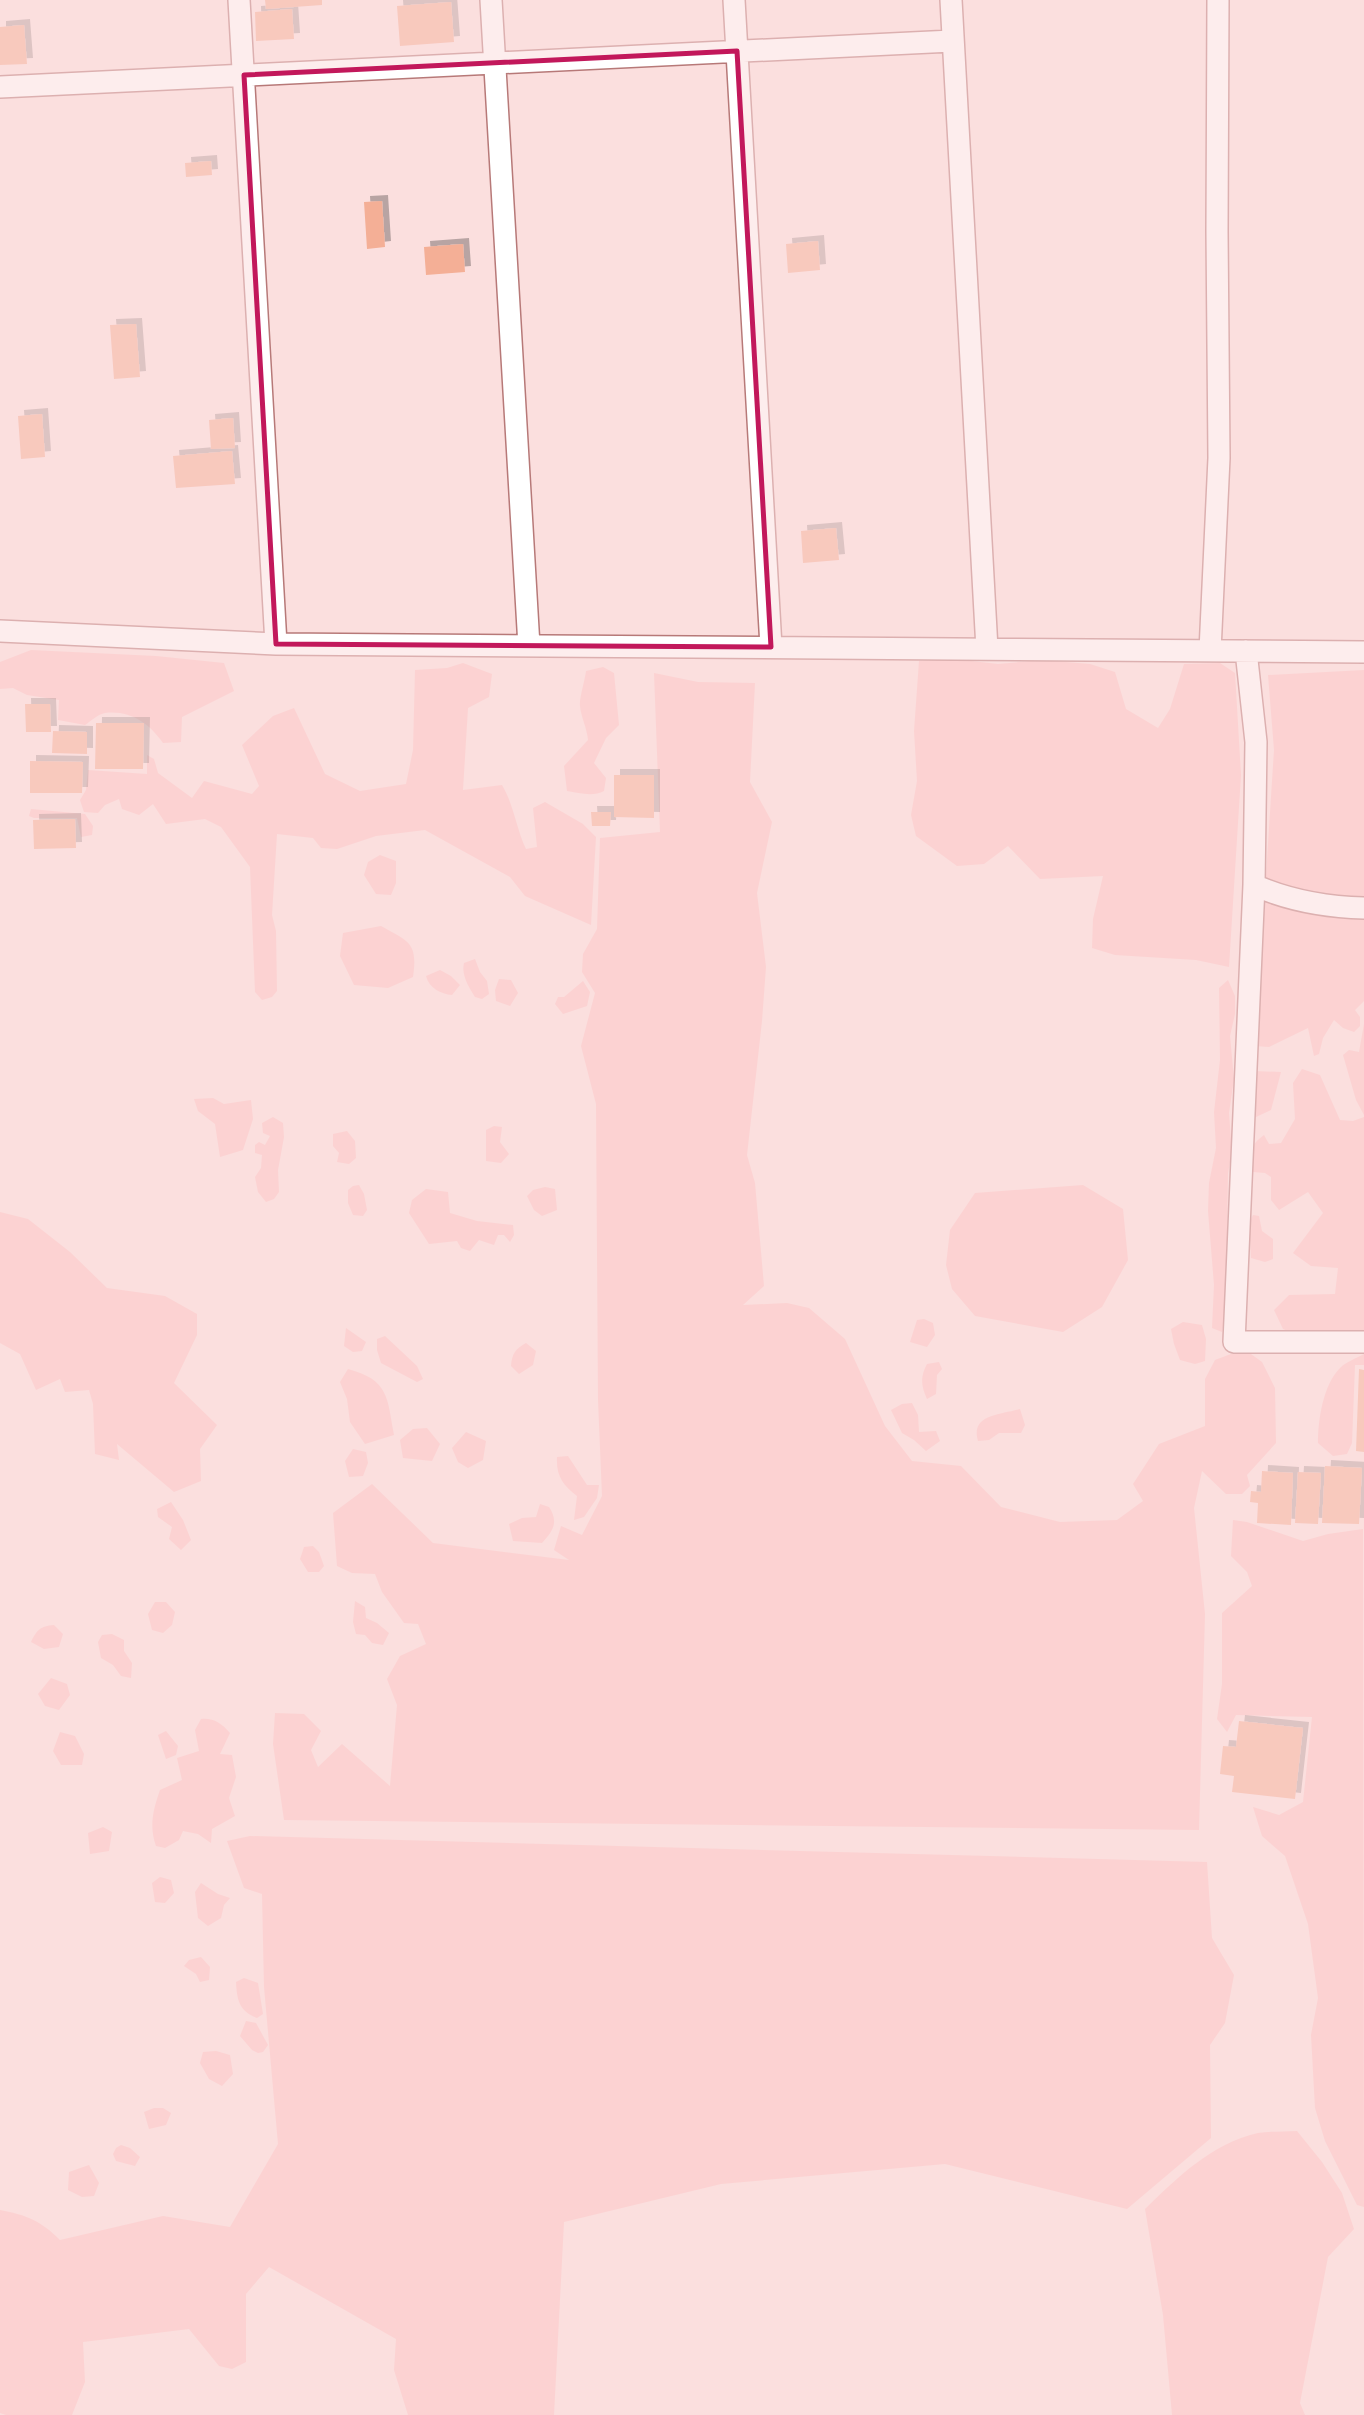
<svg xmlns="http://www.w3.org/2000/svg" width="1364" height="2415" font-family="Lora,serif">
	<defs>
		<filter id="shadow"><feDropShadow dx="6" dy="-6" stdDeviation="0" flood-color="#0004"/></filter>
	</defs>
	<rect width="100%" height="100%" fill="#fbdfde"/>
	<path fill="#fcc4c3" d="M31,650L156,656L224,663L234,691L182,717L181,742L163,743C149,723 130,710 105,713C98,714 91,721 85,725L58,720L59,700L27,695L13,688L0,689V662Z
		M954,659L998,664L1042,660L1090,664L1115,672L1126,709L1158,728L1170,709L1184,664L1220,663L1235,673L1241,775L1229,967L1196,960L1115,955L1092,948L1093,919L1103,876L1040,879L1008,846L984,864L957,866L916,836L911,815L917,781L914,731L919,661Z
		M463,663L492,674L489,697L468,708L463,790L502,785C514,805 516,828 526,849L537,847L533,808L545,802L583,824L596,837L591,925L525,896L510,877L425,830L376,836L337,849L321,848L313,838L277,834L272,915L276,931L277,991L272,997L262,1000L255,992L250,867L221,827L205,819L166,824L153,804L139,815L122,809L119,799L105,805L98,813L84,812L80,800L86,790L88,770L147,774V755L154,759L158,773L192,798L204,781L252,794L259,786L242,745L273,716L294,708L325,774L360,791L406,784L413,750L415,670L447,668Z
		M603,667L614,673L619,725L606,738L594,763L606,778L604,791C593,797 579,793 567,791L564,766L588,740C587,728 581,717 580,706C579,699 585,680 586,671Z
		M1364,670V1001L1355,1010L1360,1017V1026L1354,1032L1343,1028L1334,1020L1323,1038L1319,1054L1314,1056L1308,1028L1269,1047L1255,1046L1274,750L1268,675Z
		M654,673L698,682L755,683L750,782L772,822L757,893L766,967L762,1021L747,1155L755,1183L764,1286L743,1305L787,1303L809,1308L845,1339L885,1426L912,1461L961,1466L1001,1507L1060,1522L1117,1520L1143,1501L1133,1484L1159,1444L1205,1426V1379L1215,1360L1244,1349L1262,1362L1275,1388L1276,1443L1247,1475L1250,1486L1242,1494H1226L1202,1471L1194,1508L1205,1614L1199,1830L284,1820L273,1744L275,1713L304,1714L321,1731L311,1750L318,1767L342,1744L390,1786L397,1705L387,1679L400,1656L426,1644L418,1624L404,1623L382,1592L375,1574L352,1573L337,1566L333,1513L372,1484L433,1543L569,1560L554,1550L561,1526L582,1535L602,1496L598,1400L596,1104L581,1046L595,993L582,972L583,954L597,929L600,838L660,832Z
		M31,809L85,814L93,826L92,835L81,837L77,818H34L29,816Z
		M380,855L396,861V883L391,895L376,894L364,875L368,862Z
		M381,926C409,942 418,942 413,977L388,988L354,985L340,956L343,933Z
		M475,959L480,972L487,981L489,994L482,999L475,997C469,987 461,975 464,963Z
		M440,970L451,976L460,985L452,995C441,994 429,988 426,976Z
		M499,979L511,980L518,993L510,1006L496,1001L495,990Z
		M1228,980L1235,996V1014L1230,1036L1234,1079L1229,1113L1232,1152L1228,1173L1226,1307L1222,1332L1212,1328L1214,1285L1208,1211L1209,1183L1216,1148L1214,1112L1220,1060L1219,988Z
		M583,981L590,992L587,1006L563,1014L555,1004L558,997H564Z
		M1364,1024V1115L1356,1100L1343,1055L1349,1050L1359,1052Z
		M1302,1069L1320,1075L1340,1120L1353,1121L1364,1117V1342L1295,1334L1283,1329L1274,1310L1289,1295L1335,1294L1338,1268L1311,1266L1293,1253L1323,1213L1308,1192L1279,1210L1271,1200V1177L1265,1173L1253,1172C1250,1153 1248,1147 1264,1135L1269,1144L1281,1143L1295,1119L1293,1083Z
		M1253,1071L1281,1072L1271,1110L1256,1117L1248,1109Z
		M213,1098L224,1104L251,1100L253,1119L243,1150L220,1157L215,1124L198,1111L194,1099Z
		M273,1117L283,1123L284,1137L278,1170L279,1192L274,1199L266,1202L258,1192L255,1177L261,1168L262,1155L255,1153V1145L259,1142L265,1145L270,1136L263,1133L262,1123Z
		M494,1126L502,1127L500,1142L509,1154L501,1163L486,1161V1130Z
		M347,1131L355,1141L356,1158L349,1164L337,1162L339,1153L333,1146V1134Z
		M359,1185L364,1194L367,1210L363,1216L353,1215L348,1203V1190L353,1186Z
		M1083,1185L1123,1209L1128,1260L1102,1307L1063,1332L975,1316L952,1289L946,1265L950,1230L975,1193Z
		M545,1187L555,1189L557,1210L542,1216L534,1210L527,1196L533,1190Z
		M426,1189L448,1192L450,1213L477,1221L513,1225L514,1235L510,1242L504,1235H498L494,1245L479,1240L470,1251L461,1248L457,1241L429,1244L409,1213L412,1200Z
		M0,1212L28,1219L70,1252L107,1288L165,1296L197,1314V1335L174,1383L217,1425L200,1449L201,1481L174,1492L117,1444L119,1460L95,1454L93,1404L89,1390L65,1392L60,1379L36,1390L20,1354L0,1343Z
		M1253,1215L1259,1216L1262,1231L1273,1239V1259L1265,1262L1251,1258L1249,1223Z
		M924,1319L933,1323L935,1335L927,1347L910,1342L917,1320Z
		M1183,1322L1202,1325L1206,1339L1205,1361L1195,1364L1180,1360L1174,1344L1171,1329Z
		M346,1328L366,1342L362,1351L353,1352L344,1346Z
		M385,1336L417,1366L423,1379L417,1382L381,1363L377,1350V1339Z
		M526,1343L536,1351L533,1365L519,1374L511,1366C512,1354 515,1349 526,1343Z
		M1364,1354V1365H1355L1352,1443L1347,1454L1333,1456L1318,1443C1318,1420 1323,1385 1340,1368C1346,1362 1357,1358 1364,1354Z
		M939,1362L942,1369L937,1375L936,1394L927,1399C921,1386 920,1377 927,1364Z
		M348,1369C389,1380 387,1397 394,1435L365,1444L350,1422L347,1399L340,1382Z
		M912,1403L918,1415L919,1432L936,1431L940,1441L926,1451L914,1440L902,1433L891,1410L902,1404Z
		M1020,1409L1025,1425L1021,1433H999L989,1440L978,1441C970,1414 1001,1415 1020,1409Z
		M427,1428L440,1444L432,1461L403,1458L400,1440L413,1429Z
		M466,1432L486,1441L483,1460L468,1468L458,1462L452,1448Z
		M353,1449L366,1452L368,1463L363,1476L349,1477L345,1461Z
		M568,1456L587,1485H599L597,1498L584,1517L574,1520L577,1496C563,1485 556,1476 557,1457Z
		M171,1502L183,1520L191,1540L181,1550L169,1539L172,1527L158,1517L157,1509Z
		M540,1504L549,1507C559,1522 553,1531 542,1543L513,1541L509,1524L522,1518L536,1517Z
		M1233,1520L1247,1522L1303,1541L1328,1534L1363,1529L1364,2207L1357,2205L1325,2141L1315,2108L1311,2035L1318,1998L1308,1924L1285,1856L1262,1836L1253,1807L1279,1815L1303,1802L1312,1717L1236,1715L1227,1732L1217,1719L1222,1684V1613L1252,1586L1247,1572L1231,1556Z
		M313,1546L319,1552L324,1566L319,1572H308L300,1559L304,1547Z
		M355,1601L365,1607L366,1618L377,1623L389,1633L383,1645L372,1643L365,1635L356,1634L353,1622Z
		M155,1602H166L175,1612L172,1625L163,1633L152,1630L148,1614Z
		M54,1625L63,1634L59,1647L44,1649L31,1642C37,1630 40,1626 54,1625Z
		M112,1634L124,1640V1651L132,1663L131,1678L121,1676L113,1665L101,1658L98,1642L102,1635Z
		M51,1678L67,1684L70,1695L59,1710L45,1706L38,1694Z
		M201,1719C214,1718 221,1723 230,1733L220,1754L232,1755L236,1777L229,1798L235,1816L212,1829L211,1843L198,1834L183,1831L179,1840L165,1848L156,1846C149,1826 153,1810 160,1790L182,1780L177,1758L199,1751L195,1730Z
		M166,1731L178,1746L176,1755L166,1759L158,1735Z
		M60,1732L75,1736L84,1754L82,1765H61L53,1751Z
		M103,1827L112,1832L109,1851L90,1854L88,1833Z
		M250,1836L1207,1862L1212,1938L1234,1975L1225,2023L1210,2045L1211,2138L1127,2209L945,2164L721,2184L564,2222L554,2415H408L394,2370L396,2339L269,2267L246,2294V2362L232,2369L219,2366L189,2329L83,2342L85,2382L72,2415H6L0,2413V2210C27,2215 41,2221 60,2240L163,2216L230,2227L278,2144L264,1987L262,1894L244,1888L227,1841Z
		M160,1877L171,1880L174,1893L165,1903L155,1902L152,1883Z
		M201,1883L218,1894L230,1898L224,1905L221,1918L208,1926L198,1918L195,1892Z
		M201,1957L210,1967L209,1980L200,1982L196,1974L184,1966L189,1960Z
		M244,1978L258,1983L263,2014L257,2018C239,2011 237,2000 236,1982Z
		M246,2021L256,2023L268,2045L263,2052L258,2053L252,2050L240,2036Z
		M216,2051L230,2055L233,2074L222,2086L209,2079L200,2063L203,2052Z
		M154,2108H163L171,2113L166,2125L149,2129L144,2112Z
		M1297,2131L1322,2162L1342,2193L1354,2229L1328,2257L1300,2403L1305,2415H1172L1163,2315L1145,2209C1178,2177 1211,2144 1258,2133C1270,2131 1284,2132 1297,2131Z
		M121,2145L130,2148L140,2157L135,2166L116,2161L113,2154L116,2148Z
		M89,2165L99,2183L94,2196L82,2197L68,2190L69,2172Z"/>
	<path fill="#f4af96" filter="url(#shadow)" d="M265,0H322V5L266,9Z
		M451,2L454,42L400,46L397,6Z
		M292,9L294,39L256,41L255,12Z
		M24,25L27,64L0,65V27Z
		M211,161L212,175L186,177L185,163Z
		M382,201L385,247L367,249L364,202Z
		M818,241L820,270L788,273L786,244Z
		M463,244L465,272L426,275L424,247Z
		M136,324L140,377L114,379L110,325Z
		M42,414L45,457L21,459L18,416Z
		M233,418L235,448L211,449L209,420Z
		M232,451L235,484L176,488L173,456Z
		M836,528L839,560L803,563L801,531Z
		M25,704H50L51,732H26Z
		M96,723H144L143,769H95Z
		M53,731L87,732V754L52,753Z
		M30,761L83,762L82,793H30Z
		M614,775H654V818L614,817Z
		M591,812H611L610,826H592Z
		M75,819L76,848L34,849L33,820Z
		M1359,1369L1364,1370V1452L1356,1451Z
		M1325,1466L1362,1468L1359,1524L1322,1523Z
		M1262,1471L1293,1473L1291,1525L1257,1523L1258,1503L1250,1502L1251,1491L1261,1492Z
		M1298,1472L1321,1473L1318,1524L1295,1523Z
		M1239,1721L1303,1728L1295,1799L1232,1792L1234,1776L1220,1774L1223,1746L1236,1747Z"/>
	<g fill="none" stroke-linecap="round" stroke-linejoin="round">
		<defs>
			<path id="minor" d="M239,0L276,644
				M491,0L529,646
				M734,0L771,647
				M951,0L987,649
				M0,87L952,41
				M0,631L276,644L1364,652
				M1210,651L1219,458L1217,231L1218,0
				M1246,651L1256,742L1254,885L1234,1342H1364
				M1254,885C1290,901 1326,907 1364,908"/>
		</defs>
		<use href="#minor" stroke="#b77978" stroke-width="24"/>
		<use href="#minor" stroke="#fff" stroke-width="21"/>
	</g>
	<path d="M0 0H1364V2415H0ZM737,51L771,647L276,644L244,75Z" fill="#fbdfde" fill-opacity=".55" fill-rule="evenodd"/>
	<path fill="none" stroke="#c2185b" stroke-width="5" stroke-linejoin="round" d="M737,51L771,647L276,644L244,75Z"/>
</svg>
